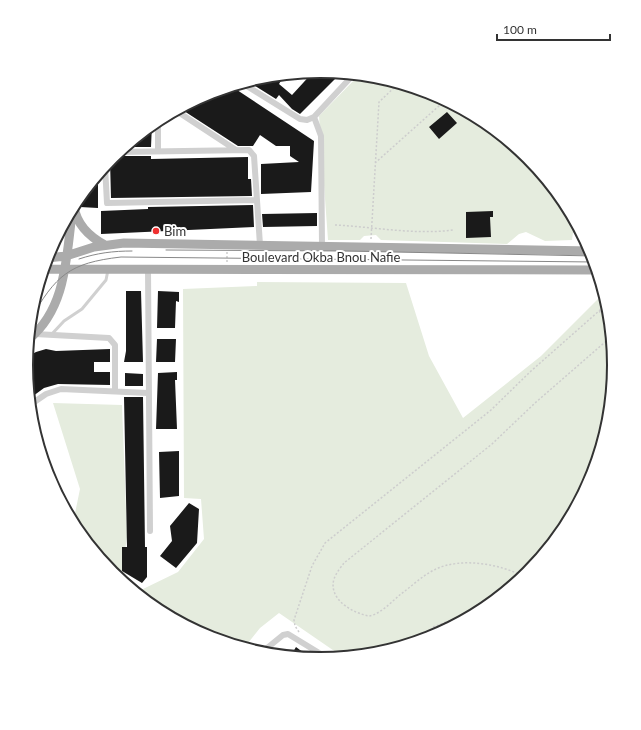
<svg xmlns="http://www.w3.org/2000/svg" width="641" height="730" font-family="Lato,sans-serif">
	<rect width="100%" height="100%" fill="#fff"/>
	<path fill="#e5ecde" d="M360,74C443,83 516,134 565,201C572,210 577,222 582,233H573L572,240L545,241L526,232L519,234L507,244L381,240L376,235L364,236L360,240H328L319,116Z
		M257,282L406,283L429,356L463,418L541,356L605,292L609,308L615,365L609,423L592,478L565,529L529,573L490,605L487,603C442,638 400,652 343,657L279,613L260,628L244,648L208,637L157,610L112,573L76,528L73,523L80,489L53,403L122,405L127,537L122,571L141,590L178,572L204,539L201,499L184,498L183,289L257,286Z"/>
	<path fill="#1a1a1a" d="M314,71L341,73L300,114L292,109L279,95L276,99L247,81L263,76L285,74L279,84L292,95Z
		M231,86L314,141L311,192L261,194V164L299,162L290,156V146H276L260,135L253,146H238L184,111L189,103L208,93Z
		M447,112L457,123L439,139L429,127Z
		M152,124L151,147H124L129,143Z
		M115,154L119,156H151V159L248,157V179H251L252,196L111,198L110,160Z
		M98,174V208L80,207L76,201Z
		M253,205L254,227L101,234V211L148,209V207Z
		M493,211V217H490L491,237L466,238V212Z
		M317,213V226L263,227L262,214Z
		M126,291H141L143,362H124L126,351Z
		M158,291L179,292V302L176,301L175,328H157Z
		M157,339H176L175,362H156Z
		M46,349L56,351L110,349V362H94V372H110V385L58,384L44,388L29,399L27,357L36,352Z
		M177,372V380H175L177,429H156L158,373Z
		M125,373L143,374V386H125Z
		M124,397H143L145,547H147V577L142,583L122,571V547H127Z
		M179,451V496L160,498L159,452Z
		M189,503L199,509L197,543L176,568L160,556L172,541L170,526Z
		M296,647L304,653L302,658L290,657Z"/>
	<g fill="none" stroke-linecap="round" stroke-linejoin="round">
		<path stroke="#cdcdcd" stroke-width="1.5" stroke-dasharray="2 2" stroke-linecap="butt" d="M375,163L440,105
			M335,225C374,227 415,235 453,230
			M371,239L379,102L399,83
			M227,262V252
			M316,262V254
			M599,312L609,309
			M525,577C500,564 462,557 436,569C423,575 412,586 401,594C391,602 381,614 369,616C352,613 328,599 334,579C336,573 341,567 344,563L492,444L535,403L612,336
			M433,627L478,610L486,608
			M299,632L295,626L294,620L312,566L325,543L491,410L531,371L608,303
			M417,642L420,638
			M335,654L340,658"/>
		<path stroke="#d0d0d0" stroke-width="3" d="M51,335L64,321L82,309L106,280L108,270"/>
		<path stroke="#d0d0d0" stroke-width="6" d="M242,83L300,119L307,120L314,117L354,74
			M175,110L236,150
			M314,117L321,136L322,246
			M158,120V151
			M119,152L249,150L254,156L260,245
			M105,166L107,203L256,200
			M148,269L150,531
			M35,334L109,338L115,345V391
			M30,405L46,394L61,389L148,393
			M427,639L432,635L438,634
			M261,653L283,635L288,634L329,659"/>
		<path stroke="#ababab" stroke-width="9" d="M74,207C77,225 90,237 105,245
			M47,258L66,256L94,247L124,243L592,251
			M43,269L598,270
			M36,295L41,283L44,266
			M29,339C68,307 66,253 73,207"/>
		<path stroke="#888" stroke-width="1" d="M166,250L345,251L594,256
			M79,259C97,253 113,251 132,251
			M30,320C56,275 69,263 121,257L595,262"/>
	</g>
	<circle fill="#ef2f2f" stroke="#fff" stroke-width="1.5" cx="156" cy="231" r="4"/>
	<g text-anchor="middle" dominant-baseline="central" stroke-width="4" stroke-linejoin="round" paint-order="stroke">
		<g font-size="13" fill="#333" stroke="#fff" text-anchor="start">
			<text x="164" y="231">Bim</text>
		</g>
		<g font-size="13" fill="#333" stroke="#fff">
			<text x="321" y="257">Boulevard Okba Bnou Nafie</text>
		</g>
	</g>
	<path d="M0 0H641V730H0ZM33 365a287 287 0 1 1 574 0a287 287 0 1 1-574 0Z" fill="#fff" fill-rule="evenodd"/>
	<path fill="none" stroke="#333" stroke-width="2" d="M33 365a287 287 0 1 1 574 0a287 287 0 1 1-574 0Z"/>
	<path d="M497 34v6h113v-6" fill="none" stroke="#333333" stroke-width="2"/>
	<text x="503" y="34" font-size="12" fill="#333333" stroke="#ffffff" stroke-width="3" paint-order="stroke">100 m</text>
</svg>
